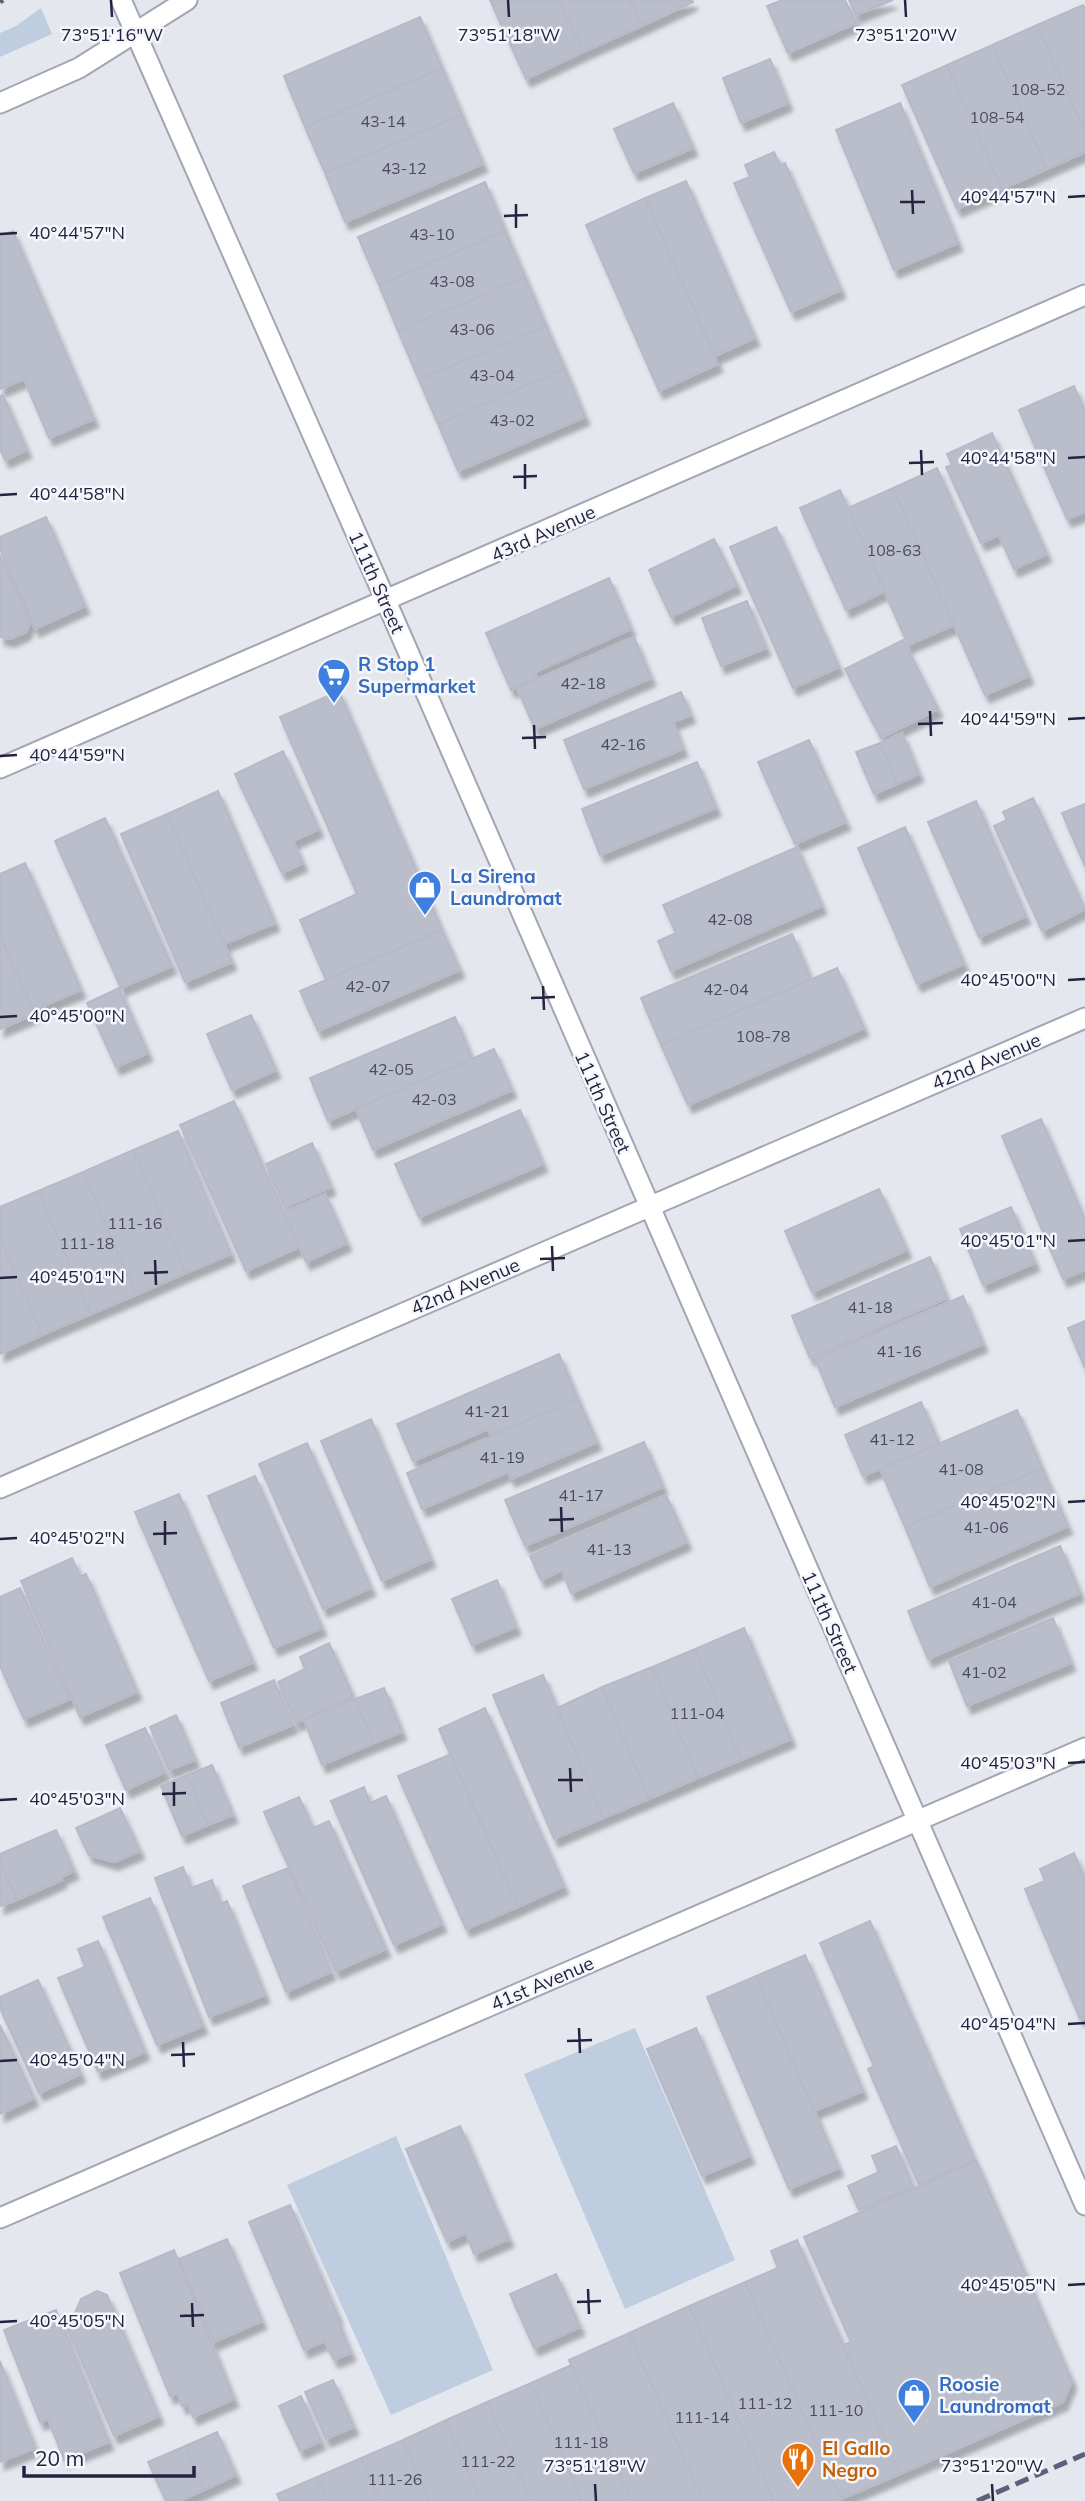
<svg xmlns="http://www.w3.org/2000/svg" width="1085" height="2501" font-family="Mulish,sans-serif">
	<defs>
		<filter id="shadow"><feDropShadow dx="4.5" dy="8" stdDeviation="2" flood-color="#0004"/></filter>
	</defs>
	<rect width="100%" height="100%" fill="#e5e7ef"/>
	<path fill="#becde0" d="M41,8L52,34L0,57V33L16,26Z
		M635,2028L735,2260L625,2309L524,2074Z
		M396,2136L493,2370L391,2415L287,2185Z"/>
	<path fill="#babdca" stroke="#b7b9c9" stroke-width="2" filter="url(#shadow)" d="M490,0H559L583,52L526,79Z
		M559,0H630L642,26L583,52Z
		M630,0H692L693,2L642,26Z
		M782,0H845L856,23L788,53L767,6Z
		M849,0H893L856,15Z
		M1083,5L1085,9V132L1037,25Z
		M420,17L442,68L305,127L284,76Z
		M1037,25L1085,132V152L1047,169L992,45Z
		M992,45L1047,169L1002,189L947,65Z
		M770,59L788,103L741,123L723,78Z
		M947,65L1002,189L957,209L902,85Z
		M442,68L462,115L325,173L305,127Z
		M673,103L693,148L634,173L614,129Z
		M900,103L958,243L894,270L836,130Z
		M462,115L483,164L345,222L325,173Z
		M774,152L780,165L785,163L841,290L791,312L734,183L750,177L745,165Z
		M686,181L755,338L715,356L645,198Z
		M485,182L505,231L379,285L358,237Z
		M645,198L718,364L659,391L586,225Z
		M13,231L94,419L49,438L24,379L0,389V236Z
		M505,231L525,277L398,331L379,285Z
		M525,277L546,326L419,380L398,331Z
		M546,326L565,369L438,424L419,380Z
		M565,369L585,417L458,471L438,424Z
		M1074,386L1085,412V512L1067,519L1019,410Z
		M3,395L27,450L5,460L0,449V396Z
		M992,433L1047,554L1014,569L999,535L981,543L946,467L952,465L947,454Z
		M937,468L1029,676L985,695L893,488Z
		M893,488L954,625L908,645L848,508Z
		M840,490L885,591L846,610L800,508Z
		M46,517L85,606L35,629L0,549V537Z
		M776,527L839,667L793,688L730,547Z
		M714,539L737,585L671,617L649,570Z
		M0,555L30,622L26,632L10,639L0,637Z
		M609,578L631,629L535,672L537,678L511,690L486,633Z
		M747,601L766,648L721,666L702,618Z
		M634,637L651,678L535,729L517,688Z
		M903,640L938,709L881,738L845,669Z
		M339,691L442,930L326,980L300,920L357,894L280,717Z
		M681,692L691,715L673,722L683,749L584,789L564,740Z
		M902,733L919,774L897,784L880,743Z
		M809,740L846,822L795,844L758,762Z
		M880,743L897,784L874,794L856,752Z
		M283,751L319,829L293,841L303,863L282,873L235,774Z
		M697,762L716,808L600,855L582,809Z
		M218,791L275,923L224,944L167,814Z
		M1033,798L1085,909L1042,931L994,826L1007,820L1003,812Z
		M976,801L1026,916L979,937L928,822Z
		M1085,804V866L1062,813Z
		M167,814L232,962L185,982L121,834Z
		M105,818L172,966L121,988L55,841Z
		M905,827L964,964L917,984L858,848Z
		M797,847L822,906L671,971L658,941L676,933L663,905Z
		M25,863L81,990L33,1010L0,935V874Z
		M442,930L460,970L318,1031L300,991Z
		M792,934L811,979L661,1045L641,998Z
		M0,935L35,1014L0,1029Z
		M837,968L864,1028L688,1105L661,1045Z
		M119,988L148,1053L116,1067L87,1003Z
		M251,1015L276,1070L232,1090L207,1034Z
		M455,1017L472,1059L328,1121L310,1078Z
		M494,1049L512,1090L373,1150L356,1109Z
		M234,1101L299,1247L246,1271L180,1125Z
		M520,1110L543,1164L419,1217L395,1164Z
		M1041,1119L1085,1220V1270L1063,1279L1002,1136Z
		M178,1131L231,1254L186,1273L133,1150Z
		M312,1143L331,1187L285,1207L266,1164Z
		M133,1150L186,1273L136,1295L83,1172Z
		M83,1172L136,1295L91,1314L38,1191Z
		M879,1189L907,1250L812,1292L785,1231Z
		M38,1191L91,1314L42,1335L0,1237V1207Z
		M325,1194L347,1243L306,1262L284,1212Z
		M1011,1207L1035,1263L983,1285L960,1229Z
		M0,1237L42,1335L0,1354Z
		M930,1257L947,1298L810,1358L792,1316Z
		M963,1296L983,1344L835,1407L815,1359Z
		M1085,1321V1368L1068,1328Z
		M559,1354L578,1399L491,1436L488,1429L413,1461L397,1424Z
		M578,1399L597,1442L511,1479L508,1472L422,1509L407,1473Z
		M921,1402L939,1444L863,1476L845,1435Z
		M1017,1410L1042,1468L905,1527L880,1469Z
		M371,1419L431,1559L382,1581L321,1441Z
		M644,1442L663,1487L525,1546L505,1500Z
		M307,1443L371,1588L323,1609L259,1464Z
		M1042,1468L1068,1526L930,1587L905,1527Z
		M255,1476L322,1628L274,1648L208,1496Z
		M179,1494L253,1662L209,1681L135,1512Z
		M666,1495L687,1542L571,1593L562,1570L541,1580L530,1556Z
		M1060,1546L1080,1593L928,1659L908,1611Z
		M72,1558L80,1576L86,1574L137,1692L80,1717L21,1581Z
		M497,1580L516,1627L472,1645L452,1599Z
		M20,1588L70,1699L24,1719L0,1666V1597Z
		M1053,1618L1071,1663L967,1706L949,1661Z
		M744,1628L791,1739L741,1760L695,1649Z
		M329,1643L353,1696L296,1723L278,1682L305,1669L300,1657Z
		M695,1649L741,1760L698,1778L652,1667Z
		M652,1667L698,1778L649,1799L602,1687Z
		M543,1675L603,1818L554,1839L493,1695Z
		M274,1680L293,1725L239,1747L221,1703Z
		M602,1687L649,1799L603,1818L557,1708Z
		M384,1688L402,1732L374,1743L355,1699Z
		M355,1699L374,1743L322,1765L304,1720Z
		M485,1708L564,1886L518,1907L439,1729Z
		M176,1715L195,1760L169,1770L150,1727Z
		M145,1728L165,1772L126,1790L106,1745Z
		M451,1754L518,1907L466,1929L398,1776Z
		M212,1765L233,1815L208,1825L187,1775Z
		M187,1775L208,1825L182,1836L161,1786Z
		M364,1787L370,1803L386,1796L442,1924L394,1945L331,1801Z
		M299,1797L313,1828L329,1821L386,1949L336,1971L264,1812Z
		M120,1808L140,1851L114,1862L89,1855L76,1828Z
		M56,1830L74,1871L61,1877L62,1880L17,1900L0,1862V1854Z
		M1074,1853L1085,1879V2017L1080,2019L1025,1889L1045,1881L1040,1869Z
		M0,1862L17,1900L0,1906Z
		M183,1867L191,1888L212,1880L220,1904L227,1901L265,1995L209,2017L155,1878Z
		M288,1868L331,1972L286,1992L243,1886Z
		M150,1898L203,2026L157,2045L103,1917Z
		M870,1921L975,2160L919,2185L868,2069L874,2066L820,1943Z
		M98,1941L145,2052L98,2072L58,1978L85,1967L78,1949Z
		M805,1955L863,2091L814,2111L756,1976Z
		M756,1976L839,2168L789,2189L707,1997Z
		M38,1980L81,2074L39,2093L0,2008V1997Z
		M0,2025L34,2098L0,2114Z
		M696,2028L750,2156L702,2176L647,2049Z
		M460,2126L509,2239L474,2254L466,2233L447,2242L406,2149Z
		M896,2146L913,2187L859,2210L848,2186L879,2172L872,2156Z
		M976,2161L1072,2381L1063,2402L900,2474L843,2345L851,2342L804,2237Z
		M290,2205L338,2316L336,2317L351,2353L334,2360L325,2341L304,2350L249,2222Z
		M227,2239L262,2321L214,2342L179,2259Z
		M797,2240L900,2474L841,2499L745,2282L778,2268L771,2251Z
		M174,2250L234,2399L193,2417L188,2404L182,2406L177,2393L170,2396L120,2273Z
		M556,2274L580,2327L534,2348L510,2294Z
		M745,2282L841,2499L837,2501H774L689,2306Z
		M97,2291L107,2295L159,2416L114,2436L63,2318L75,2313L81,2299Z
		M689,2306L774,2501H703L629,2333Z
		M56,2310L109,2442L64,2460L48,2419L40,2422L4,2330Z
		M629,2333L703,2501H631L571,2365L569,2360Z
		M0,2361L35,2448L0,2462Z
		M571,2365L631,2501H582L531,2383Z
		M333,2380L354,2427L326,2439L305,2392Z
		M531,2383L582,2501H531L487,2402Z
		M301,2396L321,2441L300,2451L279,2406Z
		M487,2402L531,2501H481L446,2420Z
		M446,2420L481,2501H430L403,2440Z
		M217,2432L236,2475L204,2490L185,2446Z
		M403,2440L430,2501H380L361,2458Z
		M185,2446L204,2490L179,2501H166L148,2462Z
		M361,2458L380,2501H327L317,2477Z
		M317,2477L327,2501H280L277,2494Z"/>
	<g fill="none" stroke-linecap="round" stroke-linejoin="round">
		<defs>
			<path id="minor" d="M121,0L386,601L1085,2205
				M0,103L79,68L187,0
				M0,768L1085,295
				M0,1488L1085,1018
				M0,2218L1085,1748"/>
		</defs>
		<use href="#minor" stroke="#a3a4b4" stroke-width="23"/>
		<use href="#minor" stroke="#fff" stroke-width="19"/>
		<path stroke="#5f5e7d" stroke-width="5" stroke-dasharray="14 7" stroke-linecap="butt" d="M0,2L3,0
			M977,2501L1085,2454"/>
	</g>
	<path fill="none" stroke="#242342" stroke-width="2.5" d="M111,0L112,17M508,0L509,17M905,0L906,17M912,190L913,214M1068,197L1085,196M900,202H925M516,204V228M504,216L528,215M0,234L17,233M921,450L922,475M1068,458L1085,457M909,463L934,462M525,464V489M513,477L537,476M0,495L17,494M930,711L931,736M1068,719L1085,718M918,724L943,723M534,725L535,749M522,738L546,737M0,756L17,755M1068,980L1085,979M543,986L544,1010M531,998L555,997M0,1017L17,1016M1068,1241L1085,1240M552,1246L553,1271M540,1259L565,1258M155,1260L156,1285M144,1273L168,1272M0,1278L17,1277M1068,1502L1085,1501M561,1507L562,1532M549,1520L574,1519M165,1521V1545M153,1534L177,1533M0,1539L17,1538M1068,1763L1085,1762M570,1768L571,1792M558,1780H583M174,1782V1806M162,1794L186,1793M0,1800L17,1799M1068,2024L1085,2023M579,2028L580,2053M567,2041L592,2040M183,2042L184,2067M171,2055L195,2054M0,2061L17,2060M1068,2285L1085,2284M588,2289L589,2314M577,2302L601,2301M192,2303L193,2327M180,2316L204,2315M0,2322L17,2321M595,2484L596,2501M992,2484L993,2501"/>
	<defs>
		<symbol id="supermarket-pin" viewBox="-11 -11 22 30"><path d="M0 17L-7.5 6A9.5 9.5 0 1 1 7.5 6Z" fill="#3f7fe0" stroke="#f6f7fb"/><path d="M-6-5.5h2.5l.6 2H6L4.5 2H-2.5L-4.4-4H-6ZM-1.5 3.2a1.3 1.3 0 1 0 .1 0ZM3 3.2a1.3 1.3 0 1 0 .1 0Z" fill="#fff"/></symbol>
		<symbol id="shop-pin" viewBox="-11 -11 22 30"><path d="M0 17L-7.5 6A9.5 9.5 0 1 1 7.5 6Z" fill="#3f7fe0" stroke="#f6f7fb"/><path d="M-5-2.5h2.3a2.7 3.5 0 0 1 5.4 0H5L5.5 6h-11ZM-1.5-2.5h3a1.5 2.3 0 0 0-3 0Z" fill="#fff"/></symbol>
		<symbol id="restaurant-pin" viewBox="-11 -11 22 30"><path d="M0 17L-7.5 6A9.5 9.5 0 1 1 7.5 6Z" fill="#e8710a" stroke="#f6f7fb"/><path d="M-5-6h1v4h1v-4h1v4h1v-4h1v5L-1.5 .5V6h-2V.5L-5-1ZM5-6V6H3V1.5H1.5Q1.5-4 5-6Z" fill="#fff"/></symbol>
	</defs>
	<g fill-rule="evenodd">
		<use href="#supermarket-pin" x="315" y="656" width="38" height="52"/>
		<use href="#shop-pin" x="406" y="868" width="38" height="52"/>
		<use href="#shop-pin" x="895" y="2376" width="38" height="52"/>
		<use href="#restaurant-pin" x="779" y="2440" width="38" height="52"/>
	</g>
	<g text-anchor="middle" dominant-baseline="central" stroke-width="5" stroke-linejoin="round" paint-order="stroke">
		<g font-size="16" fill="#4a4a64">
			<text x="1038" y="89">108-52</text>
			<text x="997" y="117">108-54</text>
			<text x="383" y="121">43-14</text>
			<text x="404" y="168">43-12</text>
			<text x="432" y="234">43-10</text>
			<text x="452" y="281">43-08</text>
			<text x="472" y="329">43-06</text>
			<text x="492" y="375">43-04</text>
			<text x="512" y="420">43-02</text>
			<text x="894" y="550">108-63</text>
			<text x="583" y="683">42-18</text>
			<text x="623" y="744">42-16</text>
			<text x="730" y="919">42-08</text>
			<text x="368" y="986">42-07</text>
			<text x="726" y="989">42-04</text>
			<text x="763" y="1036">108-78</text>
			<text x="391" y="1069">42-05</text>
			<text x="434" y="1099">42-03</text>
			<text x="135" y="1223">111-16</text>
			<text x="87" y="1243">111-18</text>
			<text x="870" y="1307">41-18</text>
			<text x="899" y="1351">41-16</text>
			<text x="487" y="1411">41-21</text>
			<text x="892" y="1439">41-12</text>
			<text x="502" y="1457">41-19</text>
			<text x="961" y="1469">41-08</text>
			<text x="581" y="1495">41-17</text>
			<text x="986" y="1527">41-06</text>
			<text x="609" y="1549">41-13</text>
			<text x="994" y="1602">41-04</text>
			<text x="984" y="1672">41-02</text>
			<text x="697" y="1713">111-04</text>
			<text x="765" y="2403">111-12</text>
			<text x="836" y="2410">111-10</text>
			<text x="702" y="2417">111-14</text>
			<text x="581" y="2442">111-18</text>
			<text x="488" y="2461">111-22</text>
			<text x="395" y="2479">111-26</text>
		</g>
		<g font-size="19" fill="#242342" stroke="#f6f7fb">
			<text transform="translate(543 533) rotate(-24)">43rd Avenue</text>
			<text transform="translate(377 582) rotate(66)">111th Street</text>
			<text transform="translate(986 1061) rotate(-23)">42nd Avenue</text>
			<text transform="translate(603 1102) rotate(66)">111th Street</text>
			<text transform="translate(465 1286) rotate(-23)">42nd Avenue</text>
			<text transform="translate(830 1622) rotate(66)">111th Street</text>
			<text transform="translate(542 1983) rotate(-23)">41st Avenue</text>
		</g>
		<g font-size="19" font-weight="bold" fill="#366cbe" stroke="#f6f7fb" text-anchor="start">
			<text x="358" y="664">R Stop 1<tspan x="358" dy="22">Supermarket</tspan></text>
			<text x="450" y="876">La Sirena<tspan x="450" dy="22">Laundromat</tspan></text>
			<text x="939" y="2384">Roosie<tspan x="939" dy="22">Laundromat</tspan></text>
		</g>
		<g font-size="19" font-weight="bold" fill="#c56008" stroke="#f6f7fb" text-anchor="start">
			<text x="822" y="2448">El Gallo<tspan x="822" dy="22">Negro</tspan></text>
		</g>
	</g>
	<g font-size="18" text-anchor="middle" fill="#242342" stroke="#f6f7fb" stroke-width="5" stroke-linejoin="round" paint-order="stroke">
		<text x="112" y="41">73°51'16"W</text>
		<text x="509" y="41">73°51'18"W</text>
		<text x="906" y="41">73°51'20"W</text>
		<text x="1008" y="203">40°44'57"N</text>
		<text x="77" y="239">40°44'57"N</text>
		<text x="1008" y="464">40°44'58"N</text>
		<text x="77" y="500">40°44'58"N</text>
		<text x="1008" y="725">40°44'59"N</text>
		<text x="77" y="761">40°44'59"N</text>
		<text x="1008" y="986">40°45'00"N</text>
		<text x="77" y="1022">40°45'00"N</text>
		<text x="1008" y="1247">40°45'01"N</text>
		<text x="77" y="1283">40°45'01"N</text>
		<text x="1008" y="1508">40°45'02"N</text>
		<text x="77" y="1544">40°45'02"N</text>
		<text x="1008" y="1769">40°45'03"N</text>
		<text x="77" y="1805">40°45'03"N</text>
		<text x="1008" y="2030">40°45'04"N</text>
		<text x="77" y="2066">40°45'04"N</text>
		<text x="1008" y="2291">40°45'05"N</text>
		<text x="77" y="2327">40°45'05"N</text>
		<text x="595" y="2472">73°51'18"W</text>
		<text x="992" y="2472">73°51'20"W</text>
	</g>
	<path d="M24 2466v10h170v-10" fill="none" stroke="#242342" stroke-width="3.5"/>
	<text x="35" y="2466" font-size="21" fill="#242342" stroke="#f6f7fb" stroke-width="5" paint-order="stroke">20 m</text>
</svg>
